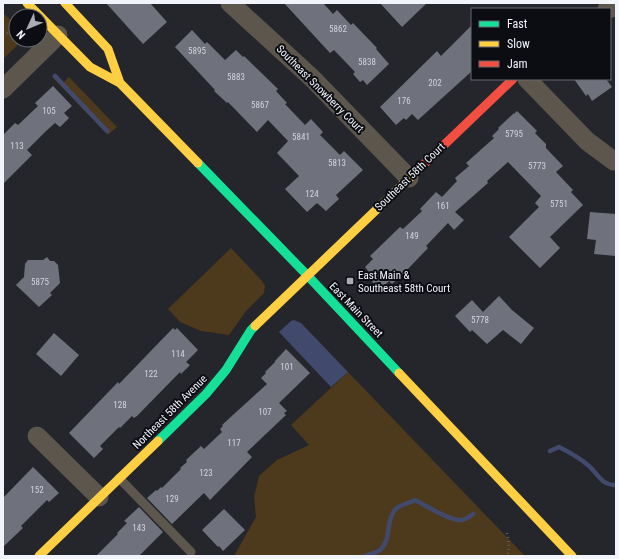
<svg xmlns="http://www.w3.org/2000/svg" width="619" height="559" font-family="'Roboto Condensed',sans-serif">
	<rect width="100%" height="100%" fill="#24262c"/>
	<path fill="#4d391b" d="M3,13L16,25V40H23L3,59Z
		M55,74L63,83L69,77L117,127L108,135L52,77Z
		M231,248L262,281L265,286L264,293L246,311L229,335L201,331L180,322L168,309Z
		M348,372L525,556H234L256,517L254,497L259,476L277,460L309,445L291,425Z"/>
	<path fill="#41496c" d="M294,320L301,323L348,372L331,387L279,332L291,321Z"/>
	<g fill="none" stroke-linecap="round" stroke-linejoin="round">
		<path stroke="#41496c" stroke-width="4.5" d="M55,76L107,131
			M550,451L559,447C569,452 580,458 589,466C599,475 601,485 616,485
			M365,556C370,554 376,553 380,550C393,539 384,518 398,507C402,505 410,503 415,500C427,506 446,519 459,520C464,521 469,517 473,514"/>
	</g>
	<path fill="#6f727d" d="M106,3H150L167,22L143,44Z
		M284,3H323L333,14L337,10L351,25L353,23L377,48L376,49L389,64L367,85L363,80L360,82L353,74L355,72L334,50L330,53Z
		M380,3H427L402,27Z
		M472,25V71L418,120L412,114L406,120L404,118L396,125L380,107L437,51L441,56Z
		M192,30L205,44L207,42L225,60L236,50L243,57L244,56L278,89L276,91L287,103L285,104L305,125L311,119L323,132L320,135L340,155L344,151L363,170L336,195L339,199L326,211L317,203L307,212L285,189L299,176L277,153L288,141L268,120L257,132L228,102L227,103L214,91L215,90L175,47Z
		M574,79H606L612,87L592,101L588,94L586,96Z
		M53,86L72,106L64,113L69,118L60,127L55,123L45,132L27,150L32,155L3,184V135L15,123L18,125L38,106L35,103Z
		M517,111L537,131L535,133L546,144V148L563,166L556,172L573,190L571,192L583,205L550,237L560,248L540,268L509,237L539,207L535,203L541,196L508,162L487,181L488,183L455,212L464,220L454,230L448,223L426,246L428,248L407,270L392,284L389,281L380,290L366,275L369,272L365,267L373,259L370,256L400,227L403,229L422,211L420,209L436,192L442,197L457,181L455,178L469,166L466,163L494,138L492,136L499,129L498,128L514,113V114Z
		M590,212L616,214V256L594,254L596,240L587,239Z
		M47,257L50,261H54L58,265L60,283L50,293L52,295L39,307L16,285L24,277L25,264L28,260H43Z
		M499,296L512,310L534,328L521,344L503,330L487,344L472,330L470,332L455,316L472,300L483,312Z
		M173,328L175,330L177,328L198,350L186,362L190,365L181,374L180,372L137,416L134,418L132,416L120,428L119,427L100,446L103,449L94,458L69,433L118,382L119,384Z
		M54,333L79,355L61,376L36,354Z
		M286,349L310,373L279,403L287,411L284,413L286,415L247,452L252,457L210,500L204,493L172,524L147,498L156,490L157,491L161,487L162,488L181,469L180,468L187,462L186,460L201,446L204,449L222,432L220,429L223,426L222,425L267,384L261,378L266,373L265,372L275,362V361Z
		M33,467L59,493L49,502L47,500L21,526L23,528L3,547V498Z
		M139,507L163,532L139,556H96L118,534L117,533L127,523L124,521Z
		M224,509L245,530L223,551L219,546L218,547L202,530Z"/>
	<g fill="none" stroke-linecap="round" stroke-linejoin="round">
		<path stroke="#64615c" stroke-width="2.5" stroke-dasharray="1 3" stroke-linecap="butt" d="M3,31L16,38
			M19,40L25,44
			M507,533C509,541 510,548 507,556"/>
		<path stroke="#5c564c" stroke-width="9" d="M119,478L191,552"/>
		<path stroke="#5c564c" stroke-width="19" d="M230,3L313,79L409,178
			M607,9L616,7
			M527,79L587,141L614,161
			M3,89L58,35
			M37,436L99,497"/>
		<path stroke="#16e098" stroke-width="9" d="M198,163L308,276L399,373
			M158,441L206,394L226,370L251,330L255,326"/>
		<path stroke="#ffcf43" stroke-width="9" d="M27,3L90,67L120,83L198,163
			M65,3L108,49L120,83
			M255,326L422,166
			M399,373L572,556
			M39,556L158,441"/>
		<path stroke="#f24e42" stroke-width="9" d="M422,166L513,79"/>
	</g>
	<rect fill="#aaacb3" stroke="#0c0d12" stroke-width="1.5" x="346" y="277" width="8" height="8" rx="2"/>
	<g text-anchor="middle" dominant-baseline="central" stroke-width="4" stroke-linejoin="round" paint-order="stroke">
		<g font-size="9" fill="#d1d4dc">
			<text x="338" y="29">5862</text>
			<text x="197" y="51">5895</text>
			<text x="367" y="62">5838</text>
			<text x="236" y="77">5883</text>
			<text x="435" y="83">202</text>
			<text x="404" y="101">176</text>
			<text x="260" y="105">5867</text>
			<text x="49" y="111">105</text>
			<text x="514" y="134">5795</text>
			<text x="301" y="137">5841</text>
			<text x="17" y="146">113</text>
			<text x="337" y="163">5813</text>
			<text x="537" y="166">5773</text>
			<text x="312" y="194">124</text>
			<text x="559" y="204">5751</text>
			<text x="443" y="206">161</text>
			<text x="412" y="236">149</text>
			<text x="40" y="282">5875</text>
			<text x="480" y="320">5778</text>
			<text x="178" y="354">114</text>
			<text x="287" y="367">101</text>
			<text x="151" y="374">122</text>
			<text x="120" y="405">128</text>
			<text x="265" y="412">107</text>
			<text x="234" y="443">117</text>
			<text x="206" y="473">123</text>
			<text x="37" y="490">152</text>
			<text x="172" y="499">129</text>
			<text x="139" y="528">143</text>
		</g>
		<g font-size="11" fill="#f2f4fc" stroke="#0c0d12">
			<text transform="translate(320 89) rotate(45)">Southeast Snowberry Court</text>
			<text transform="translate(410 177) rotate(-44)">Southeast 58th Court</text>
			<text transform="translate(356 310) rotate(46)">East Main Street</text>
			<text transform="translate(170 412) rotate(-45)">Northeast 58th Avenue</text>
		</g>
		<g font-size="11" fill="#f2f4fc" stroke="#0c0d12" text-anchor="start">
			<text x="358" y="275">East Main &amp;<tspan x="358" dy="13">Southeast 58th Court</tspan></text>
		</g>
	</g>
	<rect width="619" height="559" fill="none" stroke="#f2f4fc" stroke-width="8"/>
	<rect x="471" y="8" width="140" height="72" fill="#0c0d12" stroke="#686970"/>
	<rect x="479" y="21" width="20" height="6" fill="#16e098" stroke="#686970"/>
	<text x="507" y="28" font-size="12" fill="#f2f4fc">Fast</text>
	<rect x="479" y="41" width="20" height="6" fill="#ffcf43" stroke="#686970"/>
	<text x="507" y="48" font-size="12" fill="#f2f4fc">Slow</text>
	<rect x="479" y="61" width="20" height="6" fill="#f24e42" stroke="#686970"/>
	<text x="507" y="68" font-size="12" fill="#f2f4fc">Jam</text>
	<g transform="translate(28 28) rotate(226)"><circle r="19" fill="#0c0d12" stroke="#686970"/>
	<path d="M0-3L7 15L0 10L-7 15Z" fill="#aaacb3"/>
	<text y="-6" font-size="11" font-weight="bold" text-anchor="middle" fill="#f2f4fc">N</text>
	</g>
</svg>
